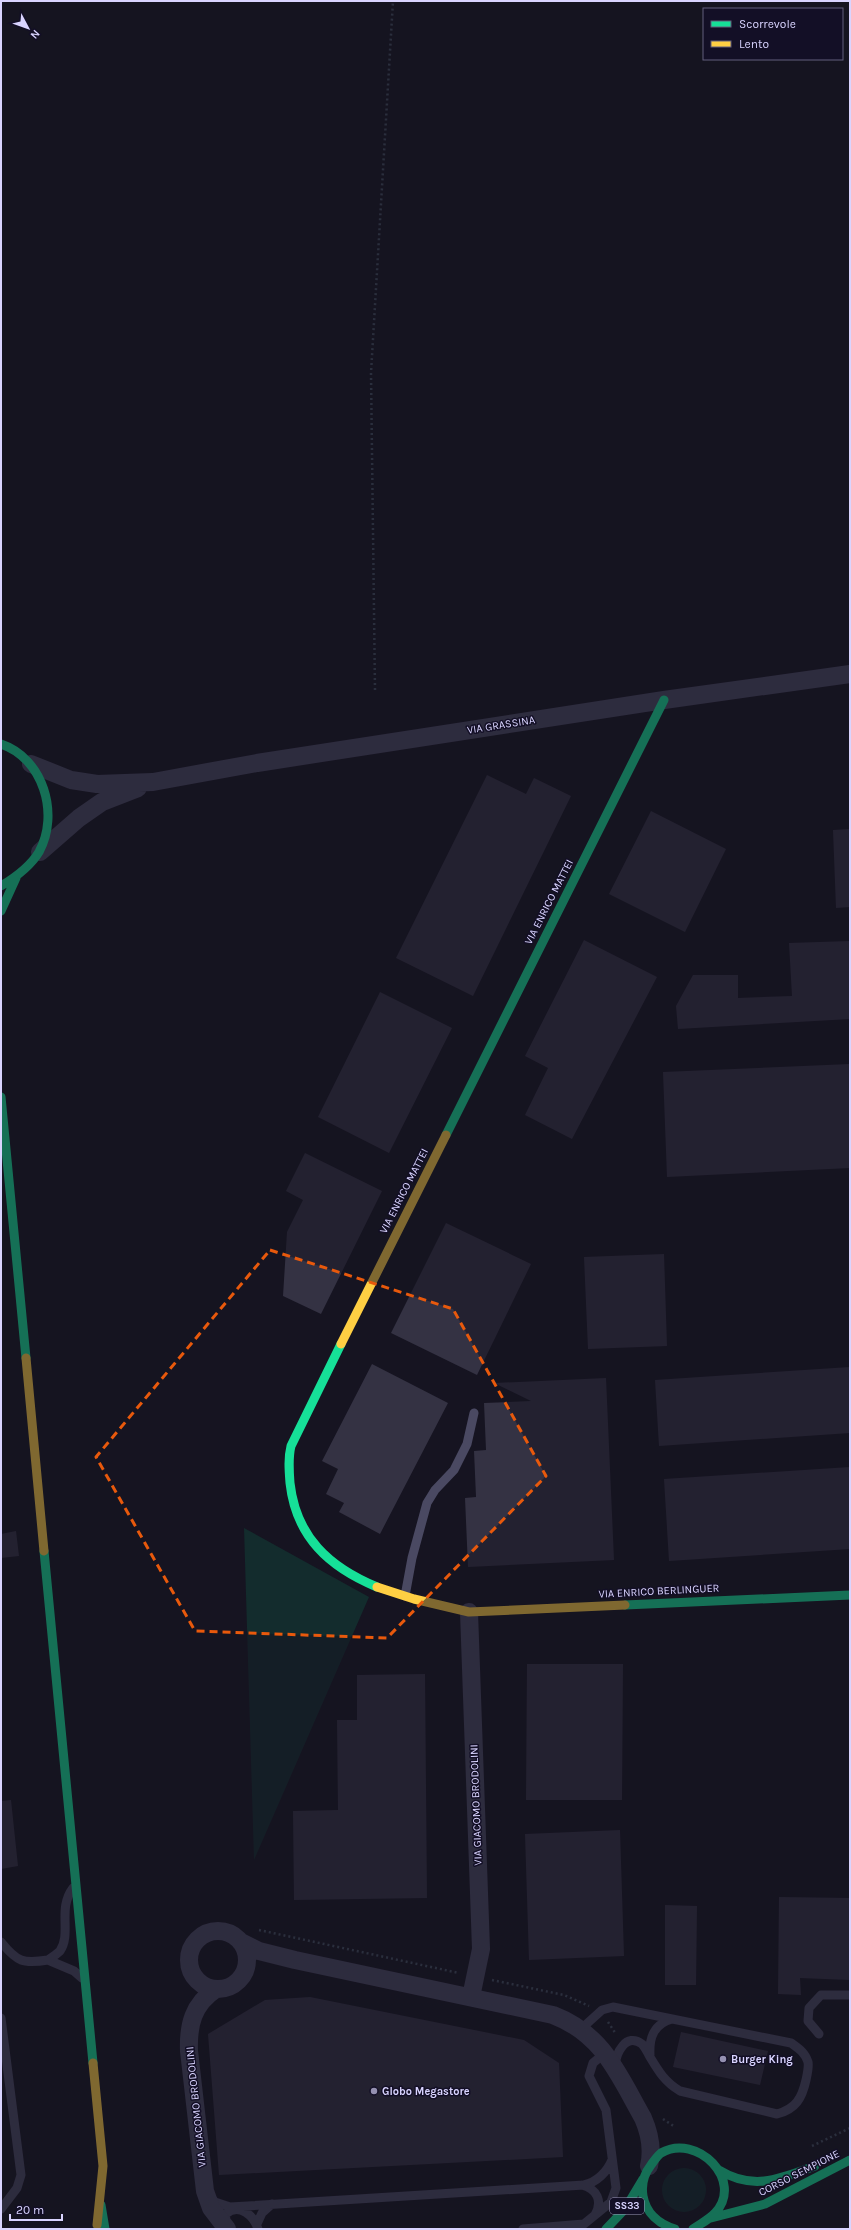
<svg xmlns="http://www.w3.org/2000/svg" width="851" height="2230" font-family="Karla,sans-serif">
	<rect width="100%" height="100%" fill="#161421"/>
	<path fill="#132c2d" d="M244,1528L369,1597L254,1860Z
		M662 2190a22 22 0 1 1 44 0a22 22 0 1 1-44 0Z"/>
	<path fill="#343243" d="M487,775L526,794L534,778L571,796L473,996L396,958Z
		M651,811L726,849L685,932L609,894Z
		M850,829V907L836,908L833,830Z
		M584,940L657,977L572,1139L525,1115L548,1068L525,1056Z
		M850,941V1019L678,1029L676,1006L693,975H738V998L792,996L789,943Z
		M380,992L452,1028L389,1153L318,1117Z
		M850,1064V1168L667,1177L663,1072Z
		M305,1153L382,1191L321,1314L283,1296L287,1232L303,1200L286,1191Z
		M446,1223L531,1264L477,1375L391,1333Z
		M664,1254L667,1346L588,1349L584,1257Z
		M372,1364L448,1403L380,1534L339,1512L344,1503L326,1494L338,1469L322,1461Z
		M850,1367V1433L659,1446L655,1380Z
		M606,1378L614,1560L468,1567L465,1498L476,1497L474,1451L486,1450L484,1403L531,1401L494,1383Z
		M850,1467V1549L669,1561L664,1479Z
		M16,1531L19,1556L1,1558V1534Z
		M527,1664H623L622,1800H526Z
		M425,1674L427,1898L294,1900L293,1811L338,1810L337,1720H357V1675Z
		M11,1800L18,1866L1,1869V1801Z
		M620,1830L624,1956L529,1960L525,1834Z
		M779,1897L850,1898V1980L800,1978L801,1995L778,1994Z
		M665,1905L697,1906L696,1985H665Z
		M310,1997L524,2040L559,2063L563,2157L219,2175L208,2034L265,2000Z
		M681,2032L768,2051L760,2085L673,2067Z"/>
	<g fill="none" stroke-linecap="round" stroke-linejoin="round">
		<path stroke="#44505f" stroke-width="2.5" stroke-dasharray="2 3" stroke-linecap="butt" d="M375,690L371,373L393,1
			M259,1930L459,1973
			M492,1980L564,1995L589,2006
			M608,2022L616,2034
			M663,2119L675,2127
			M812,2146L850,2128"/>
		<path stroke="#4a4962" stroke-width="9" d="M405,1596L412,1558L427,1503L435,1490L454,1470L467,1444L474,1413
			M73,1888C57,1909 72,1933 60,1951C57,1954 51,1958 48,1960L74,1971L82,1978
			M1,1942C17,1962 23,1964 48,1960
			M1,2018L21,2175L17,2188L1,2209
			M581,2029L602,2010L613,2007L791,2043C798,2048 805,2052 808,2062C809,2067 807,2075 806,2080C802,2098 796,2109 777,2114L680,2091C665,2082 659,2072 650,2057C648,2053 645,2047 642,2044C626,2032 616,2053 615,2066
			M819,2034L808,2021L809,2008L821,1995H850
			M650,2055C649,2037 654,2024 672,2019
			M582,2185C597,2189 603,2201 595,2215
			M210,2197L215,2202L230,2207L584,2185C597,2182 607,2172 612,2160
			M225,2224L226,2214C239,2202 254,2216 258,2229
			M257,2224L262,2213L272,2204
			M523,2229L584,2224L611,2202L616,2188L606,2110L589,2076L593,2063L605,2053"/>
		<path stroke="#4a4962" stroke-width="18" d="M31,764L71,780L97,784L153,782L257,763L664,700L850,674
			M40,852L79,818L102,802L138,788
			M469,1612L481,1949L471,1997
			M189 1960a29 29 0 1 1 58 0a29 29 0 1 1-58 0Z
			M241,1942L259,1951L295,1960L553,2015C603,2034 618,2074 643,2118C650,2134 653,2149 649,2166
			M216,1989C193,2004 188,2025 189,2051L205,2191L211,2208L227,2229"/>
		<path stroke="#16e098" stroke-width="9" d="M1,744C43,758 60,814 39,852C30,867 16,877 1,886
			M1,911L16,878
			M1,1097L26,1358
			M446,1135L664,700
			M341,1344L291,1446C288,1458 289,1470 290,1483C296,1537 329,1567 377,1587
			M44,1551L93,2063
			M625,1605L850,1595
			M719,2170C753,2191 780,2179 815,2166
			M101,2205L105,2229
			M711,2218L765,2204L850,2160
			M606,2229L625,2209L643,2179
			M675,2229C659,2224 646,2213 643,2196C641,2184 644,2174 651,2165C654,2161 657,2156 661,2153C697,2132 745,2181 715,2213C710,2219 700,2224 693,2229"/>
		<path stroke="#ffcf43" stroke-width="9" d="M341,1344L446,1135
			M26,1358L44,1551
			M377,1587L414,1599L469,1612L625,1605
			M93,2063L103,2166L97,2225"/>
	</g>
	<path d="M0 0H851V2230H0ZM270,1250L453,1309L546,1476L387,1638L195,1631L96,1457Z" fill="#161421" fill-opacity=".55" fill-rule="evenodd"/>
	<path fill="none" stroke="#e8590c" stroke-width="3" stroke-dasharray="8 5" stroke-linejoin="round" d="M270,1250L453,1309L546,1476L387,1638L195,1631L96,1457Z"/>
	<g fill="#9591b1" stroke="#130f26" stroke-width="1.5">
		<circle cx="723" cy="2059" r="4"/>
		<circle cx="374" cy="2091" r="4"/>
	</g>
	<g text-anchor="middle" dominant-baseline="central" stroke-width="3" stroke-linejoin="round" paint-order="stroke">
		<rect fill="#130f26" stroke="#9e99be" stroke-width="1" x="610" y="2198" width="34" height="16" rx="3"/>
		<g font-size="10" font-weight="bold" fill="#d9d4ff">
			<text x="627" y="2206">SS33</text>
		</g>
		<g font-size="11" fill="#d9d4ff" stroke="#130f26">
			<text transform="translate(501 725) rotate(-9)">VIA GRASSINA</text>
			<text transform="translate(549 902) rotate(-63)">VIA ENRICO MATTEI</text>
			<text transform="translate(404 1191) rotate(-63)">VIA ENRICO MATTEI</text>
			<text transform="translate(659 1591) rotate(-3)">VIA ENRICO BERLINGUER</text>
			<text transform="translate(476 1805) rotate(-92)">VIA GIACOMO BRODOLINI</text>
			<text transform="translate(196 2107) rotate(-96)">VIA GIACOMO BRODOLINI</text>
			<text transform="translate(799 2173) rotate(-27)">CORSO SEMPIONE</text>
		</g>
		<g font-size="11" font-weight="bold" fill="#d9d4ff" stroke="#130f26" text-anchor="start">
			<text x="731" y="2059">Burger King</text>
			<text x="382" y="2091">Globo Megastore</text>
		</g>
	</g>
	<rect width="851" height="2230" fill="none" stroke="#d9d4ff" stroke-width="4"/>
	<rect x="703" y="8" width="140" height="52" fill="#130f26" stroke="#625e7d"/>
	<rect x="711" y="21" width="20" height="6" fill="#16e098" stroke="#625e7d"/>
	<text x="739" y="28" font-size="12" fill="#d9d4ff">Scorrevole</text>
	<rect x="711" y="41" width="20" height="6" fill="#ffcf43" stroke="#625e7d"/>
	<text x="739" y="48" font-size="12" fill="#d9d4ff">Lento</text>
	<g transform="translate(28 28) rotate(131)" stroke="#130f26" stroke-width="3" paint-order="stroke">
	<path d="M0-3L7 15L0 10L-7 15Z" fill="#d9d4ff"/>
	<text y="-6" font-size="11" font-weight="bold" text-anchor="middle" fill="#d9d4ff">N</text>
	</g>
	<path d="M10 2214v6h52v-6" fill="none" stroke="#d9d4ff" stroke-width="2"/>
	<text x="16" y="2214" font-size="12" fill="#d9d4ff" stroke="#130f26" stroke-width="3" paint-order="stroke">20 m</text>
</svg>
